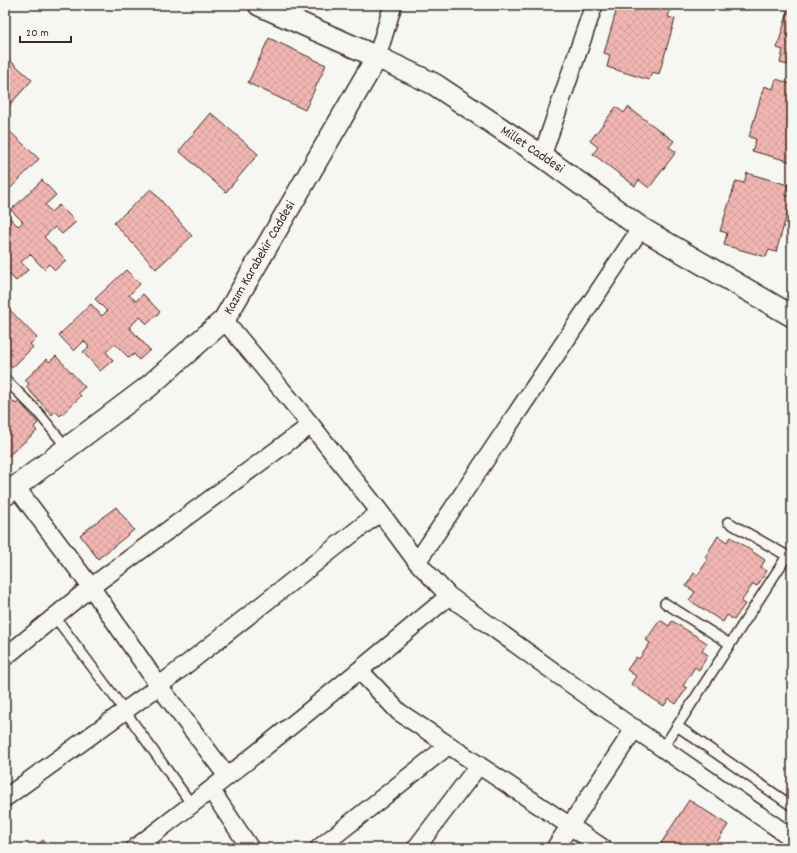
<svg xmlns="http://www.w3.org/2000/svg" width="797" height="853" font-family="Dekko,sans-serif">
	<defs>
		<pattern id="building-cross-hatch" width="8" height="8" patternUnits="userSpaceOnUse"><rect width="8" height="8" fill="#f2b6b2"/><path d="M0 0l8 8M0 8l8-8" fill="none" stroke="#d09d99"/></pattern>
	</defs>
	<rect width="100%" height="100%" fill="#f6f6f2"/>
	<filter id="ink" filterUnits="userSpaceOnUse"><feTurbulence type="fractalNoise" baseFrequency=".025" numOctaves="2"/><feDisplacementMap in="SourceGraphic" scale="8" xChannelSelector="R" yChannelSelector="G"/><feConvolveMatrix kernelMatrix="1 2 1 2 8 2 1 2 1" color-interpolation-filters="sRGB"/></filter>
	<g filter="url(#ink)">
		<path fill="url(#building-cross-hatch)" stroke="#3b2a1e" d="M618,5H661L671,8L668,17L675,19L659,74L652,72L649,80L607,67L610,55L604,53Z
			M790,5H792V66L780,63L783,50L777,48Z
			M269,38L326,65L305,110L248,83Z
			M5,56L32,80L6,109L5,108Z
			M776,79L792,84V162L752,151L756,139L749,137L764,86L773,89Z
			M616,107L624,113L628,107L674,141L669,147L676,152L649,188L639,180L635,186L593,154L598,147L590,141Z
			M211,113L258,154L226,192L179,151Z
			M5,127L39,159L5,194Z
			M747,173L788,185L785,195L792,197L776,252L769,250L766,257L724,245L727,233L720,231L736,181L744,183Z
			M42,180L56,195L45,205L51,212L59,205L76,222L62,234L55,227L44,237L66,260L55,270L49,264L44,269L30,254L21,262L28,270L16,281L5,270V216L7,215L18,226L23,222L11,210Z
			M151,189L192,236L156,269L114,223Z
			M126,270L140,284L129,295L136,301L143,294L160,312L147,324L140,317L129,327L150,350L139,360L134,354L129,358L115,344L106,352L113,360L100,371L83,352L89,347L84,341L74,351L59,335L91,304L102,316L107,311L95,299Z
			M8,308L37,338L30,344L33,347L12,368L8,363L5,365V310Z
			M56,356L85,387L78,393L81,396L60,416L55,411L52,415L26,387L29,384L25,380L47,359L49,362Z
			M10,398L16,404L19,401L38,423L34,427L37,431L8,456L5,453V402Z
			M116,507L134,530L98,559L80,535Z
			M718,536L727,542L731,537L765,560L761,567L767,571L757,586L753,584L741,602L745,604L734,620L727,615L723,622L689,600L695,592L686,586L694,573L698,575L708,559L705,557Z
			M660,620L669,626L672,621L707,643L702,651L708,655L699,670L695,667L683,686L687,688L676,704L669,699L664,706L631,684L636,676L627,670L636,657L639,659L650,643L646,640Z
			M689,800L728,825L713,848H658Z
			M43,840L49,848H34Z"/>
		<g fill="none" stroke-linecap="round" stroke-linejoin="round">
			<defs>
				<path id="service" d="M5,379L37,411L67,448
					M728,522L791,558
					M665,603L730,644
					M55,617L125,711L192,805
					M677,726L792,806
					M663,748L787,556"/>
				<path id="minor" d="M377,57L393,5
					M542,156L594,5
					M224,320L311,425L380,512L417,562L449,596L596,702L792,838
					M16,487L91,587L159,686L227,776
					M417,562L641,228
					M5,657L91,587L311,425
					M360,671L399,712L603,848
					M211,790L250,848
					M5,798L159,686L380,512
					M135,848C242,767 346,682 449,596
					M319,848L449,745
					M416,848L479,765
					M555,848L635,728"/>
				<path id="tertiary" d="M259,5L377,57L434,84L542,156L641,228L792,316
					M5,495L148,387L224,320L377,57"/>
			</defs>
			<use href="#service" stroke="#3b2a1e" stroke-width="12"/>
			<use href="#minor" stroke="#3b2a1e" stroke-width="20"/>
			<use href="#tertiary" stroke="#3b2a1e" stroke-width="24"/>
			<use href="#service" stroke="#f6f6f2" stroke-width="9"/>
			<use href="#minor" stroke="#f6f6f2" stroke-width="17"/>
			<use href="#tertiary" stroke="#f6f6f2" stroke-width="21"/>
		</g>
	</g>
	<g text-anchor="middle" dominant-baseline="central" stroke-width="3" stroke-linejoin="round" paint-order="stroke">
		<g font-size="14" fill="#3b2a1e" stroke="#f6f6f2">
			<text transform="translate(532 150) rotate(34)">Millet Caddesi</text>
			<text transform="translate(260 258) rotate(-60)">Kazım Karabekir Caddesi</text>
		</g>
	</g>
	<rect width="797" height="853" fill="none" stroke="#f6f6f2" stroke-width="20"/>
	<rect x="10" y="10" width="777" height="833" fill="none" stroke="#3b2a1e" stroke-width="1.5" filter="url(#ink)"/>
	<path d="M20 36v6h51v-6" fill="none" stroke="#3b2a1e" stroke-width="2"/>
	<text x="26" y="36" font-size="12" fill="#3b2a1e" stroke="#f6f6f2" stroke-width="3" paint-order="stroke">20 m</text>
</svg>
